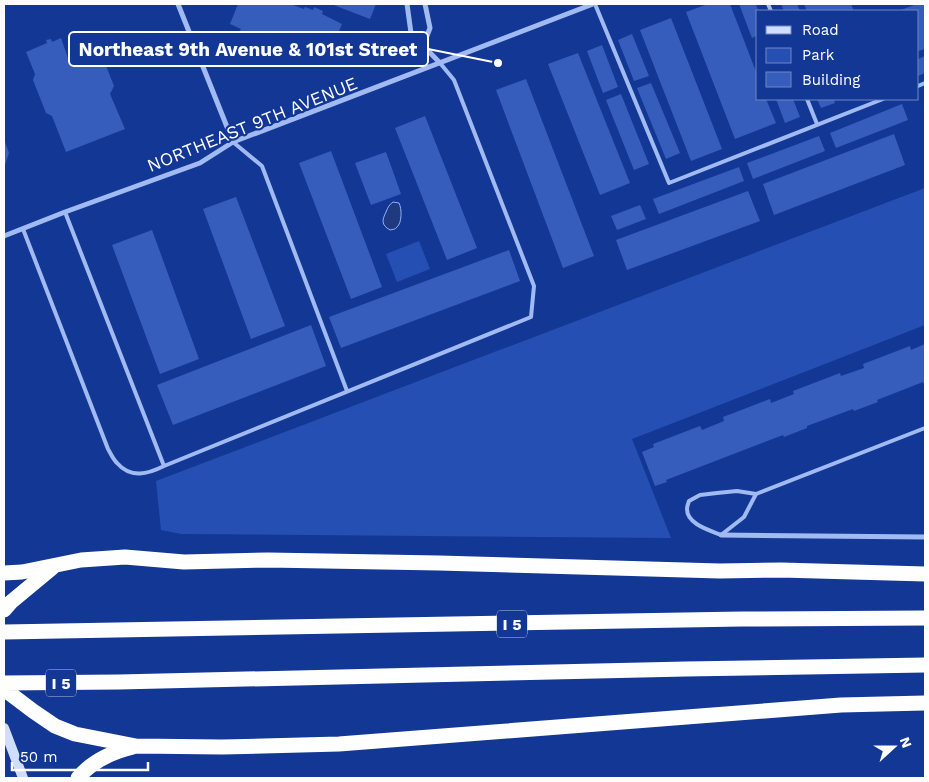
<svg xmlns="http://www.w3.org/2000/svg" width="929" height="782" font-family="'Work Sans',sans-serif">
	<rect width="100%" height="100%" fill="#133795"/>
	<path fill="#264fb4" d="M925,188V325L632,439L671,538L181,534L161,530L156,481Z
		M419,241L430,269L397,282L386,254Z"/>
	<path fill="#203a81" stroke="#94b2f6" d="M393,202L399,203C402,209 402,223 397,227C395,230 393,229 390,230C381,225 382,220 386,212C388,207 389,205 393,202Z"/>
	<path fill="#375dbc" d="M238,4H294L293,5L304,9L305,7L313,10L314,7L323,11L322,14L342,24L325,65L306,57L304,61L296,58L297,55L277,46L278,45L258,37L257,39L239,32L241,29L230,24Z
		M331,4H376L370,19Z
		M708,4H730L758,77V99H766L776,123L735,139L686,12Z
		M739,4H756L758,11V35L752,38Z
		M781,4H797L800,11H784Z
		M804,4H851L854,11H807Z
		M917,4H925V49L918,51V11H898Z
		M671,18L722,149L691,161L640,30Z
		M82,32L83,35L87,34L94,51L101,53L114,86L110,94L125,129L66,152L52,116L46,113L33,80L35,74L26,52L47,43L46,40L51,39L52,42L61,38L69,61L78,57L72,40L74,39L73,36Z
		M632,34L649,76L634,81L618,40Z
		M602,45L618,87L603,93L587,51Z
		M578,53L630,183L600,195L548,64Z
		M925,56V73L918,76V59Z
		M526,79L594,256L563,268L496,90Z
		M651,83L680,153L666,159L637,88Z
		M621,94L649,164L634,170L606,100Z
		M776,99H793L800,117L785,123Z
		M817,99H834L835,103L821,108Z
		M902,104L908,120L836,148L830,133Z
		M425,116L477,248L447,260L395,128Z
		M894,134L905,165L774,215L763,184Z
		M819,136L825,151L753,179L747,163Z
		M4,139L9,153L4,168Z
		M331,151L382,287L351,299L299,163Z
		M386,152L401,194L371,205L355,163Z
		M739,167L744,181L659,214L653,199Z
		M748,191L760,221L627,270L616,240Z
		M236,197L285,326L251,339L203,209Z
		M640,205L646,219L617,230L611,216Z
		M152,230L199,359L160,374L112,245Z
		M509,250L520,281L341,348L329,317Z
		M311,325L326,366L173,425L157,385Z
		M925,344V387L923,382L877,400L878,402L854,411L853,409L807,426V428L784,437L783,435L666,480L667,482L655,486L642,452L654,447L653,444L700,426L702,430L724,421L723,417L770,399L771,403L794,394L793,391L840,373L841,376L864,368L863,364L910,346L911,350Z"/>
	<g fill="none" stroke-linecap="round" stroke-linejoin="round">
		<path stroke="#a2baf2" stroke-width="4" d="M595,4L669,183L883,99
			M768,4L771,11
			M918,86L925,83
			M807,99L817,124
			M233,142L262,166L347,391
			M65,212L164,466L531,317L534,286L454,80L440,63
			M23,229L108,449C111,454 113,459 117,463C131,479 148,474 164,466
			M756,494L737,491L717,493L700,495L689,501C688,504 687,506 687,509C687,524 709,530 721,535L744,517L756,494L925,428"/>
		<path stroke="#a2baf2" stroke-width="5" d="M178,4L233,142
			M407,4L411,33L440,63
			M423,46L430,28L425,4
			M4,236L65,212L200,163L233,142L593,4
			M721,535L925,537"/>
		<path stroke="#d1ddfc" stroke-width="10" d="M4,728L23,778"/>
		<path stroke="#fff" stroke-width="15" d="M4,573L22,572L81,560L125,557L184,562L268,560L439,563L720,571L781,570L925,574
			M4,610L11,602L52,568
			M4,632L742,619L925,618
			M4,683L119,682L686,669L925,665
			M4,689L33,711L55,726L75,734L136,746L222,747L339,744L841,705L925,703
			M78,778C92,761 112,752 133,747"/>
	</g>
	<g text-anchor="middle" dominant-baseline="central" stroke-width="4.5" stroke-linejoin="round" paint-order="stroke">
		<g fill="#133795" stroke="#b8c3df" stroke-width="1">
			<rect x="497" y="610.5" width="30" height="27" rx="4"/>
			<rect x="46" y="669.5" width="30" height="27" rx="4"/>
		</g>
		<g font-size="16" font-weight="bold" fill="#fff">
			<text x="512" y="624">I 5</text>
			<text x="61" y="683">I 5</text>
		</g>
		<g font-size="18" fill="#fff" stroke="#133795">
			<text transform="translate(252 124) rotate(-22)">NORTHEAST 9TH AVENUE</text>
		</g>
	</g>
	<path fill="none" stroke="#fff" stroke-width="2" d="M498 63L428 49"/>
	<circle fill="#fff" stroke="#133795" stroke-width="2" cx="498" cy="63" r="5"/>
	<rect fill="#133795" stroke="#fff" stroke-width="2" x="69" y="32" width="359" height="34" rx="5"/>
	<g font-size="19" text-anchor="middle" font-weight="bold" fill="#fff">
		<text x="248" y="56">Northeast 9th Avenue &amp; 101st Street</text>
	</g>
	<rect width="929" height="782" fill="none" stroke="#ffffff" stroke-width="10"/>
	<rect x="756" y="10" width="162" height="90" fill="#133795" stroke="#7187bf"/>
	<rect x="766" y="26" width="25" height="8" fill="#d1ddfc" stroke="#7187bf"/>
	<text x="802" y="35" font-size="15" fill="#ffffff">Road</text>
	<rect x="766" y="48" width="25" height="15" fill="#264fb4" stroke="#7187bf"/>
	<text x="802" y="60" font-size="15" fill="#ffffff">Park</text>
	<rect x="766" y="72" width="25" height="15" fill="#375dbc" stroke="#7187bf"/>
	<text x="802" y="85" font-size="15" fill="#ffffff">Building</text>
	<g transform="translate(894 747) rotate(69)" stroke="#133795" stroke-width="4" paint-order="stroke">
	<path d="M0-4L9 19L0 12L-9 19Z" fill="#ffffff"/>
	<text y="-8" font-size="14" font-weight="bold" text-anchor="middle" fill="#ffffff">N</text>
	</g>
	<path d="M12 762v8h136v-8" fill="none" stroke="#ffffff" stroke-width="2.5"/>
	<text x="20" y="762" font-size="15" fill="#ffffff" stroke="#133795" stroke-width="4" paint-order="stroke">50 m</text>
</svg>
